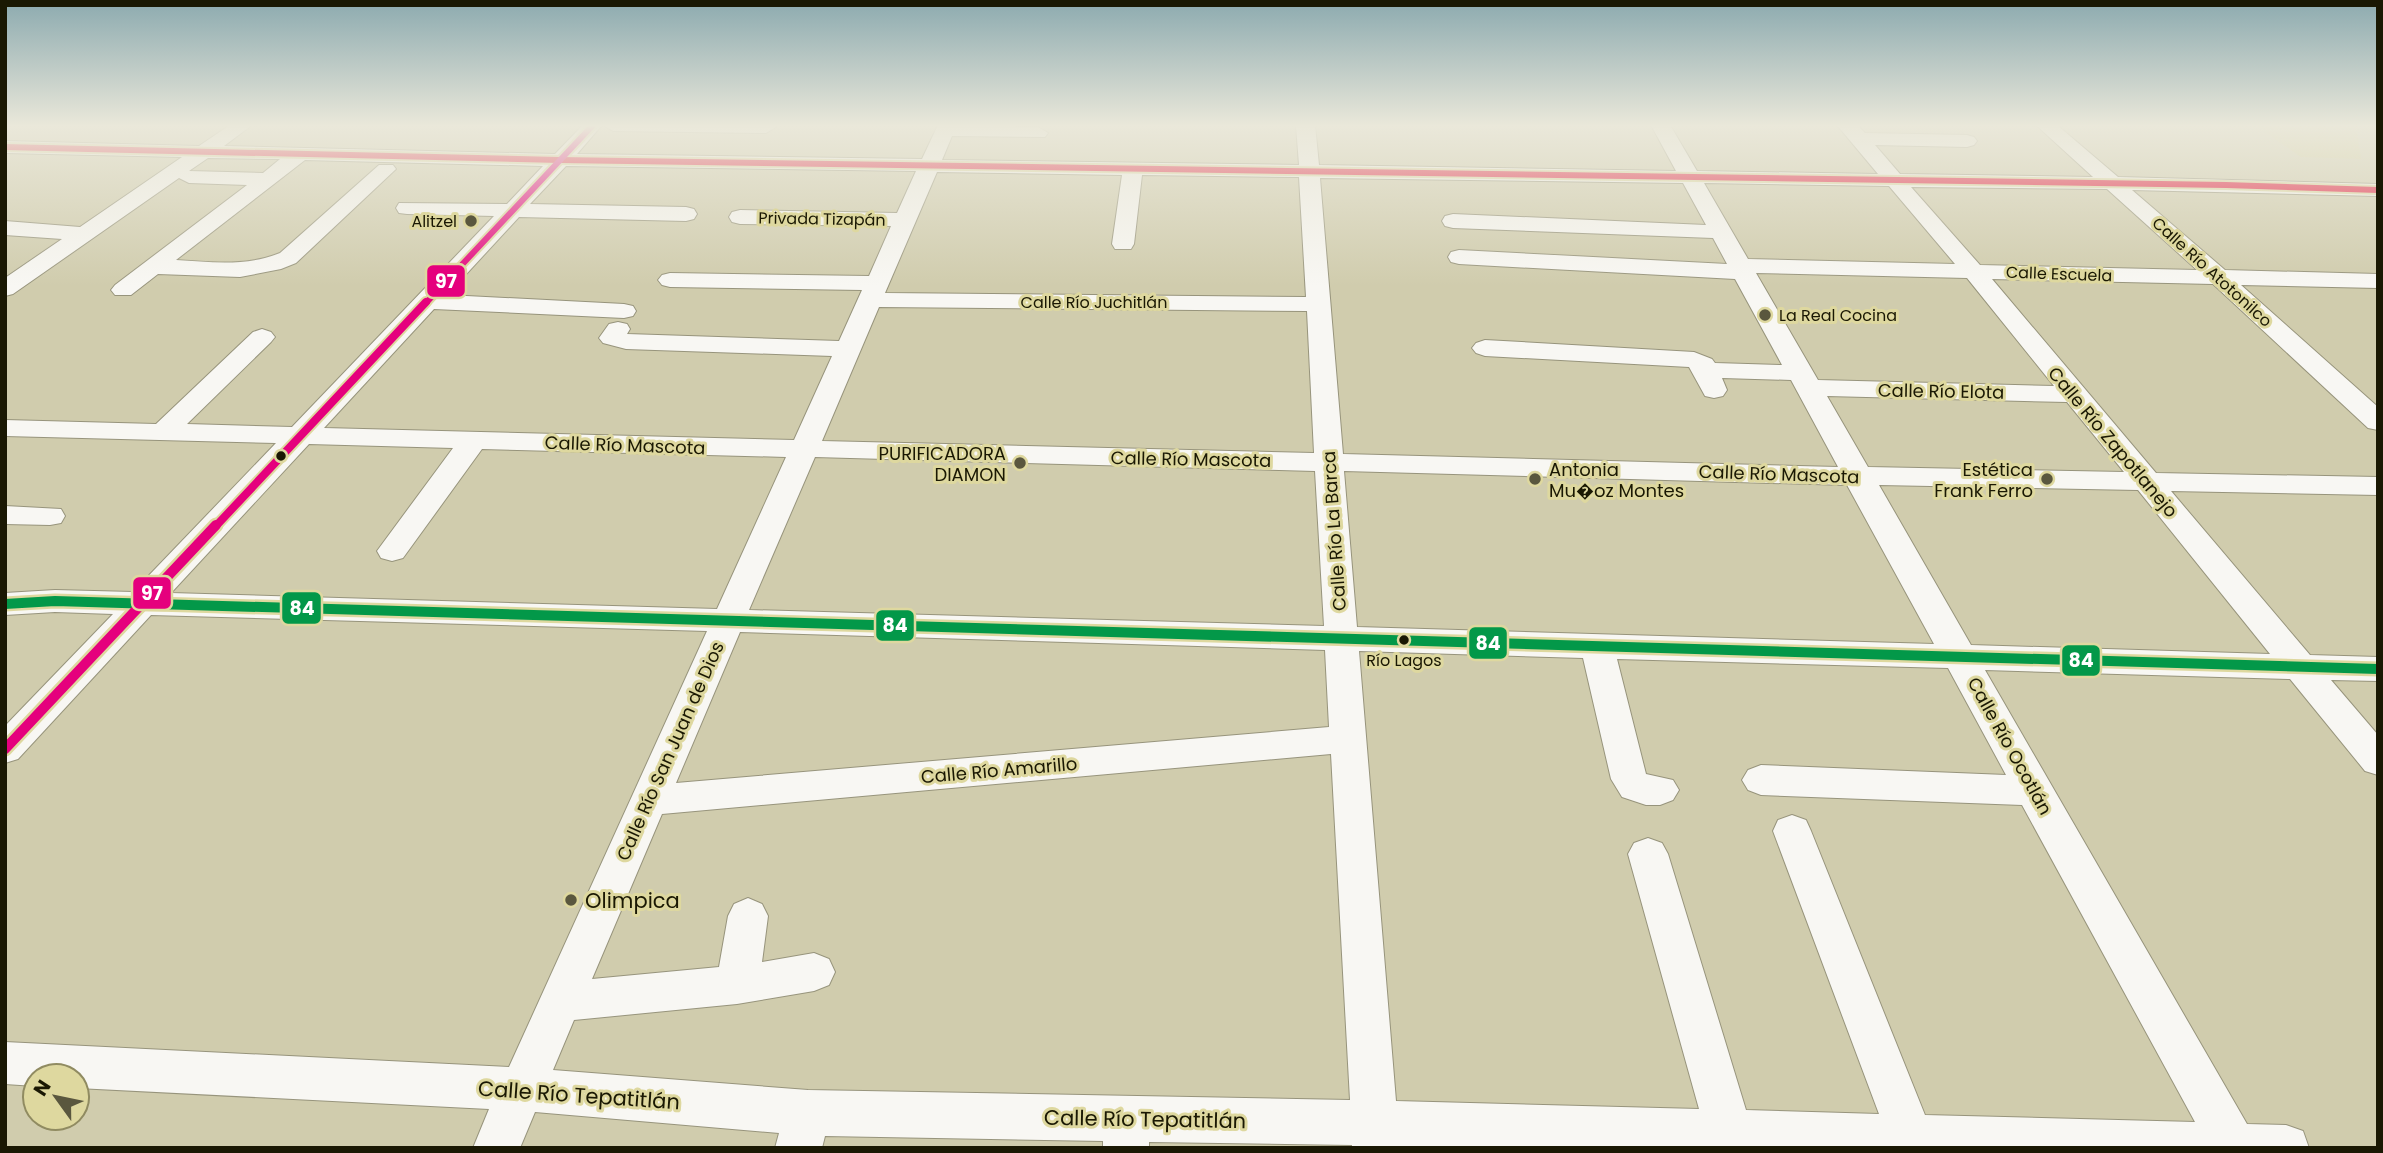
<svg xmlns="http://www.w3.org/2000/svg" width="2383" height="1153" font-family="Poppins,sans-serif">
	<rect width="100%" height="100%" fill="#d0ccad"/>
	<path fill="#d2cd9b" d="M2255,125H2356L2361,159L2301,157Z"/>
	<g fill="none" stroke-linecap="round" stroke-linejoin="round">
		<defs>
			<path id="minor" d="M230,125H252L224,146L555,154L583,125H602L577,154L922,159L938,125L1038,127L1048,133L1045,137L952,136L942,160L1299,165L1296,125H1315L1319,165L1676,171L1651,125H1670L1697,171L1878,174L1837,125H1857L1865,133L1967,135L1974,137L1977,141L1974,145L1967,147L1875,145L1900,174L2093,177L2036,125H2057L2118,177L2378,184V196L2132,190L2225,270L2378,274V288L2241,285L2378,407V430L2368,428L2213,284L1992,279L2156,473L2378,477V495L2171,491L2310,655L2378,657V681L2331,680L2378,735V775L2365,771L2290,679L1985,670L2247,1124L2286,1125L2303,1131L2309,1148H1352V1145L1149,1142V1148H1103V1141L825,1136L822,1148H775L779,1133L535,1112L520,1148H473L489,1109L77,1088V1076H35V1086L5,1084V1042L509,1067L707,631L151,615L18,759L5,763V726L113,614L55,612L5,615V593L55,590L133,592L276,443L5,436V420L156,424L253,332L262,329L271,332L275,337L271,342L187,424L292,427L494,216L407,214L399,213L396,208L399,203L507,204L543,166L305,160L176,260C211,262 246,267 280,253L379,165H393L396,169L296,263L281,269L240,277L158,274L131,295H115L111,290L115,285L247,185L189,183L179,178L13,294L5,296V278L62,239L5,235V221L80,227L182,157L5,153V141L199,146ZM208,158L280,159L263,173L189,171ZM566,166L916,171L897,213L740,210L732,212L729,217L732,222L740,224L891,226L869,276L670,273L662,275L658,280L662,285L670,287L862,290L839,341L627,334L630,329L627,324L618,322L609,324L599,338L603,343L626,349L832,356L794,440L324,428L434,309L624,318L633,316L636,311L633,306L624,304L447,295L519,217L686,221L694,219L697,214L694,209L686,207L530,204ZM937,172L1122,175L1112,244L1115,249H1131L1134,244L1142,175L1299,177L1306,297L885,293ZM1320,178L1683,183L1706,225L1453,214L1445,216L1442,221L1445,226L1453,228L1713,238L1727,264L1459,250L1451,252L1448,257L1451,262L1459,264L1735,279L1782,365L1715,363L1712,359L1694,352L1485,340L1476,343L1472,348L1476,353L1485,356L1689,367L1705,396L1714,398L1723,396L1727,390L1722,378L1791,380L1838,467L1343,454ZM1704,183L1889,186L1955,264L1748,259ZM1911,187L2107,189L2197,270L1980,265ZM1756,273L1967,278L2054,386L1818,380ZM879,307L1307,311L1314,453L822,441ZM1827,396L2067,402L2124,472L1868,467ZM309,444L453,448L377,551L381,558L392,561L403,558L482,449L786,457L717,609L171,593ZM815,457L1315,471L1324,626L749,610ZM1344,471L1847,485L1934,644L1357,627ZM1879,485L2138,490L2270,654L1971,645ZM740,632L1325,650L1329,727L676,783ZM1359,651L1583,658L1611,779L1622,797L1646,805H1660L1673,800L1679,790L1673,780L1646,774L1617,659L1948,668L2006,775L1761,765L1748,770L1742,780L1748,790L1761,795L2022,805L2195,1122L1925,1115L1811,831L1806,820L1792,815L1778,820L1773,831L1879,1114L1746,1110L1668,854L1662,843L1648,838L1634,843L1628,854L1699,1109L1396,1101ZM1331,754L1350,1100L808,1090L553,1070L574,1020L737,1004L814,991L829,985L835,972L829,959L814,953L762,962L768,916L762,904L748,898L734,904L728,916L719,967L592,979L662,814Z
				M603,125H774L776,127L766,133L613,131Z
				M5,506L61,509L65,516L61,523L50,525L5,524Z"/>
		</defs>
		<use href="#minor" stroke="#97947c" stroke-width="2"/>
		<use href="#minor" fill="#f8f7f3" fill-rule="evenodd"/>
		<defs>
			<path id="bus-1" d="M5,147L560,160L2226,185L2378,190"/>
			<path id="bus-2" d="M5,604L55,601L2378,669"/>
			<path id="bus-3-far2" d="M425,304L593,125"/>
			<path id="bus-3-far1" d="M215,527L426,302"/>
			<path id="bus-3" d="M5,749L216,525"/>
		</defs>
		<use href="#bus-1" stroke="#ded89f" stroke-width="10"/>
		<use href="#bus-2" stroke="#ded89f" stroke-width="15"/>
		<use href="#bus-3-far2" stroke="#ded89f" stroke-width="10"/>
		<use href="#bus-3-far1" stroke="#ded89f" stroke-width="12"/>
		<use href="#bus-3" stroke="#ded89f" stroke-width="15"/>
		<use href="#bus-1" stroke="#e4002b" stroke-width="6"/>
		<use href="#bus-2" stroke="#039849" stroke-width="10"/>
		<use href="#bus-3-far2" stroke="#e5007d" stroke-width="6"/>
		<use href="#bus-3-far1" stroke="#e5007d" stroke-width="8"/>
		<use href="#bus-3" stroke="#e5007d" stroke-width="10"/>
	</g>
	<linearGradient id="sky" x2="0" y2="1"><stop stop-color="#8caaaf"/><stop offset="0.44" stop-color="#eae8da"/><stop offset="1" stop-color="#eae8da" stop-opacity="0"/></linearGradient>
	<rect width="2383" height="286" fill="url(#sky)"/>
	<g fill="#5a573e" stroke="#ded89f" stroke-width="2.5">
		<circle cx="471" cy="221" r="7"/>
		<circle cx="1765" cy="315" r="7"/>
		<circle cx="1020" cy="463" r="7"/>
		<circle cx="1535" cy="479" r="7"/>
		<circle cx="2047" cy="479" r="7"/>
		<circle cx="571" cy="900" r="7"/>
	</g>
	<g fill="#1a1803" stroke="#ded89f" stroke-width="2.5">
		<circle cx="281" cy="456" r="6"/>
		<circle cx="1404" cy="640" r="6"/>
	</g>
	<g text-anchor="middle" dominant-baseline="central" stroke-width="6" stroke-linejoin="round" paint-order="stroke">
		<g font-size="16" fill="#1a1803" stroke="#ded89f">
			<text transform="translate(822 219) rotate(1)">Privada Tizapán</text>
			<text transform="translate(2212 272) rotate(42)">Calle Río Atotonilco</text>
			<text transform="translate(2059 274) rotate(2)">Calle Escuela</text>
			<text x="1094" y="302">Calle Río Juchitlán</text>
		</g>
		<g font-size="16" fill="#1a1803" stroke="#ded89f" text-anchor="end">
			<text x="457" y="221">Alitzel</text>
			<text x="1779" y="315" text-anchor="start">La Real Cocina</text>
		</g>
		<g font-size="16" fill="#1a1803" stroke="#ded89f">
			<text x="1404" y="660">Río Lagos</text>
		</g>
		<g font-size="18" fill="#1a1803" stroke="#ded89f">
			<text transform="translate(1941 391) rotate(1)">Calle Río Elota</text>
			<text transform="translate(2113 442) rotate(50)">Calle Río Zapotlanejo</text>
			<text transform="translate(625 445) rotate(2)">Calle Río Mascota</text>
			<text transform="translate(1191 459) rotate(1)">Calle Río Mascota</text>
			<text transform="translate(1779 474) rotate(2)">Calle Río Mascota</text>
			<text transform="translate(1334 531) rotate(-94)">Calle Río La Barca</text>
			<text transform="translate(2010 746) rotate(61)">Calle Río Ocotlán</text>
			<text transform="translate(670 751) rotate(-66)">Calle Río San Juan de Dios</text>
			<text transform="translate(999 770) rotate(-5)">Calle Río Amarillo</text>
		</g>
		<g font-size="18" fill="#1a1803" stroke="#ded89f" text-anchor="end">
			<text x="1006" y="453">PURIFICADORA<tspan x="1006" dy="21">DIAMON</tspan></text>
			<text x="1549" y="469" text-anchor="start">Antonia<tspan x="1549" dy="21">Mu�oz Montes</tspan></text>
			<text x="2033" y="469">Estética<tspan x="2033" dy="21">Frank Ferro</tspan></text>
		</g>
		<g font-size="21" fill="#1a1803" stroke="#ded89f" text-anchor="start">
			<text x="585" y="900">Olimpica</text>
		</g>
		<g font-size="21" fill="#1a1803" stroke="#ded89f">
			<text transform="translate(579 1095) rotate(4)">Calle Río Tepatitlán</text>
			<text transform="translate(1145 1119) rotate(1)">Calle Río Tepatitlán</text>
		</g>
	</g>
	<g stroke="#ded89f" stroke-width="2.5">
		<rect x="426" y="264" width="40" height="34" rx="7" fill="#e5007d"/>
		<rect x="132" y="576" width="40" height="34" rx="7" fill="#e5007d"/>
		<rect x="281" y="591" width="41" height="34" rx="7" fill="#039849"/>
		<rect x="875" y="609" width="40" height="33" rx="7" fill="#039849"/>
		<rect x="1468" y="626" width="40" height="34" rx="7" fill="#039849"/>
		<rect x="2061" y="644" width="40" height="33" rx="7" fill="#039849"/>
	</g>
	<g font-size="19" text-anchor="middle" font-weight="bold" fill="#fff">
		<text x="446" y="288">97</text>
		<text x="152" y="600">97</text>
		<text x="302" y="615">84</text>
		<text x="895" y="632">84</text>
		<text x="1488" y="650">84</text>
		<text x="2081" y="667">84</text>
	</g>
	<rect width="2383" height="1153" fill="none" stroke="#1a1803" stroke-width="14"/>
	<g transform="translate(56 1097) rotate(303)"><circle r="33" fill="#ded89f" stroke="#908b61" stroke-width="2"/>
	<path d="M0-5L12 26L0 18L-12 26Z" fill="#5a573e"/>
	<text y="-10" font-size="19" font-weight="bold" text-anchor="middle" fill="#1a1803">N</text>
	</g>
</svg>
